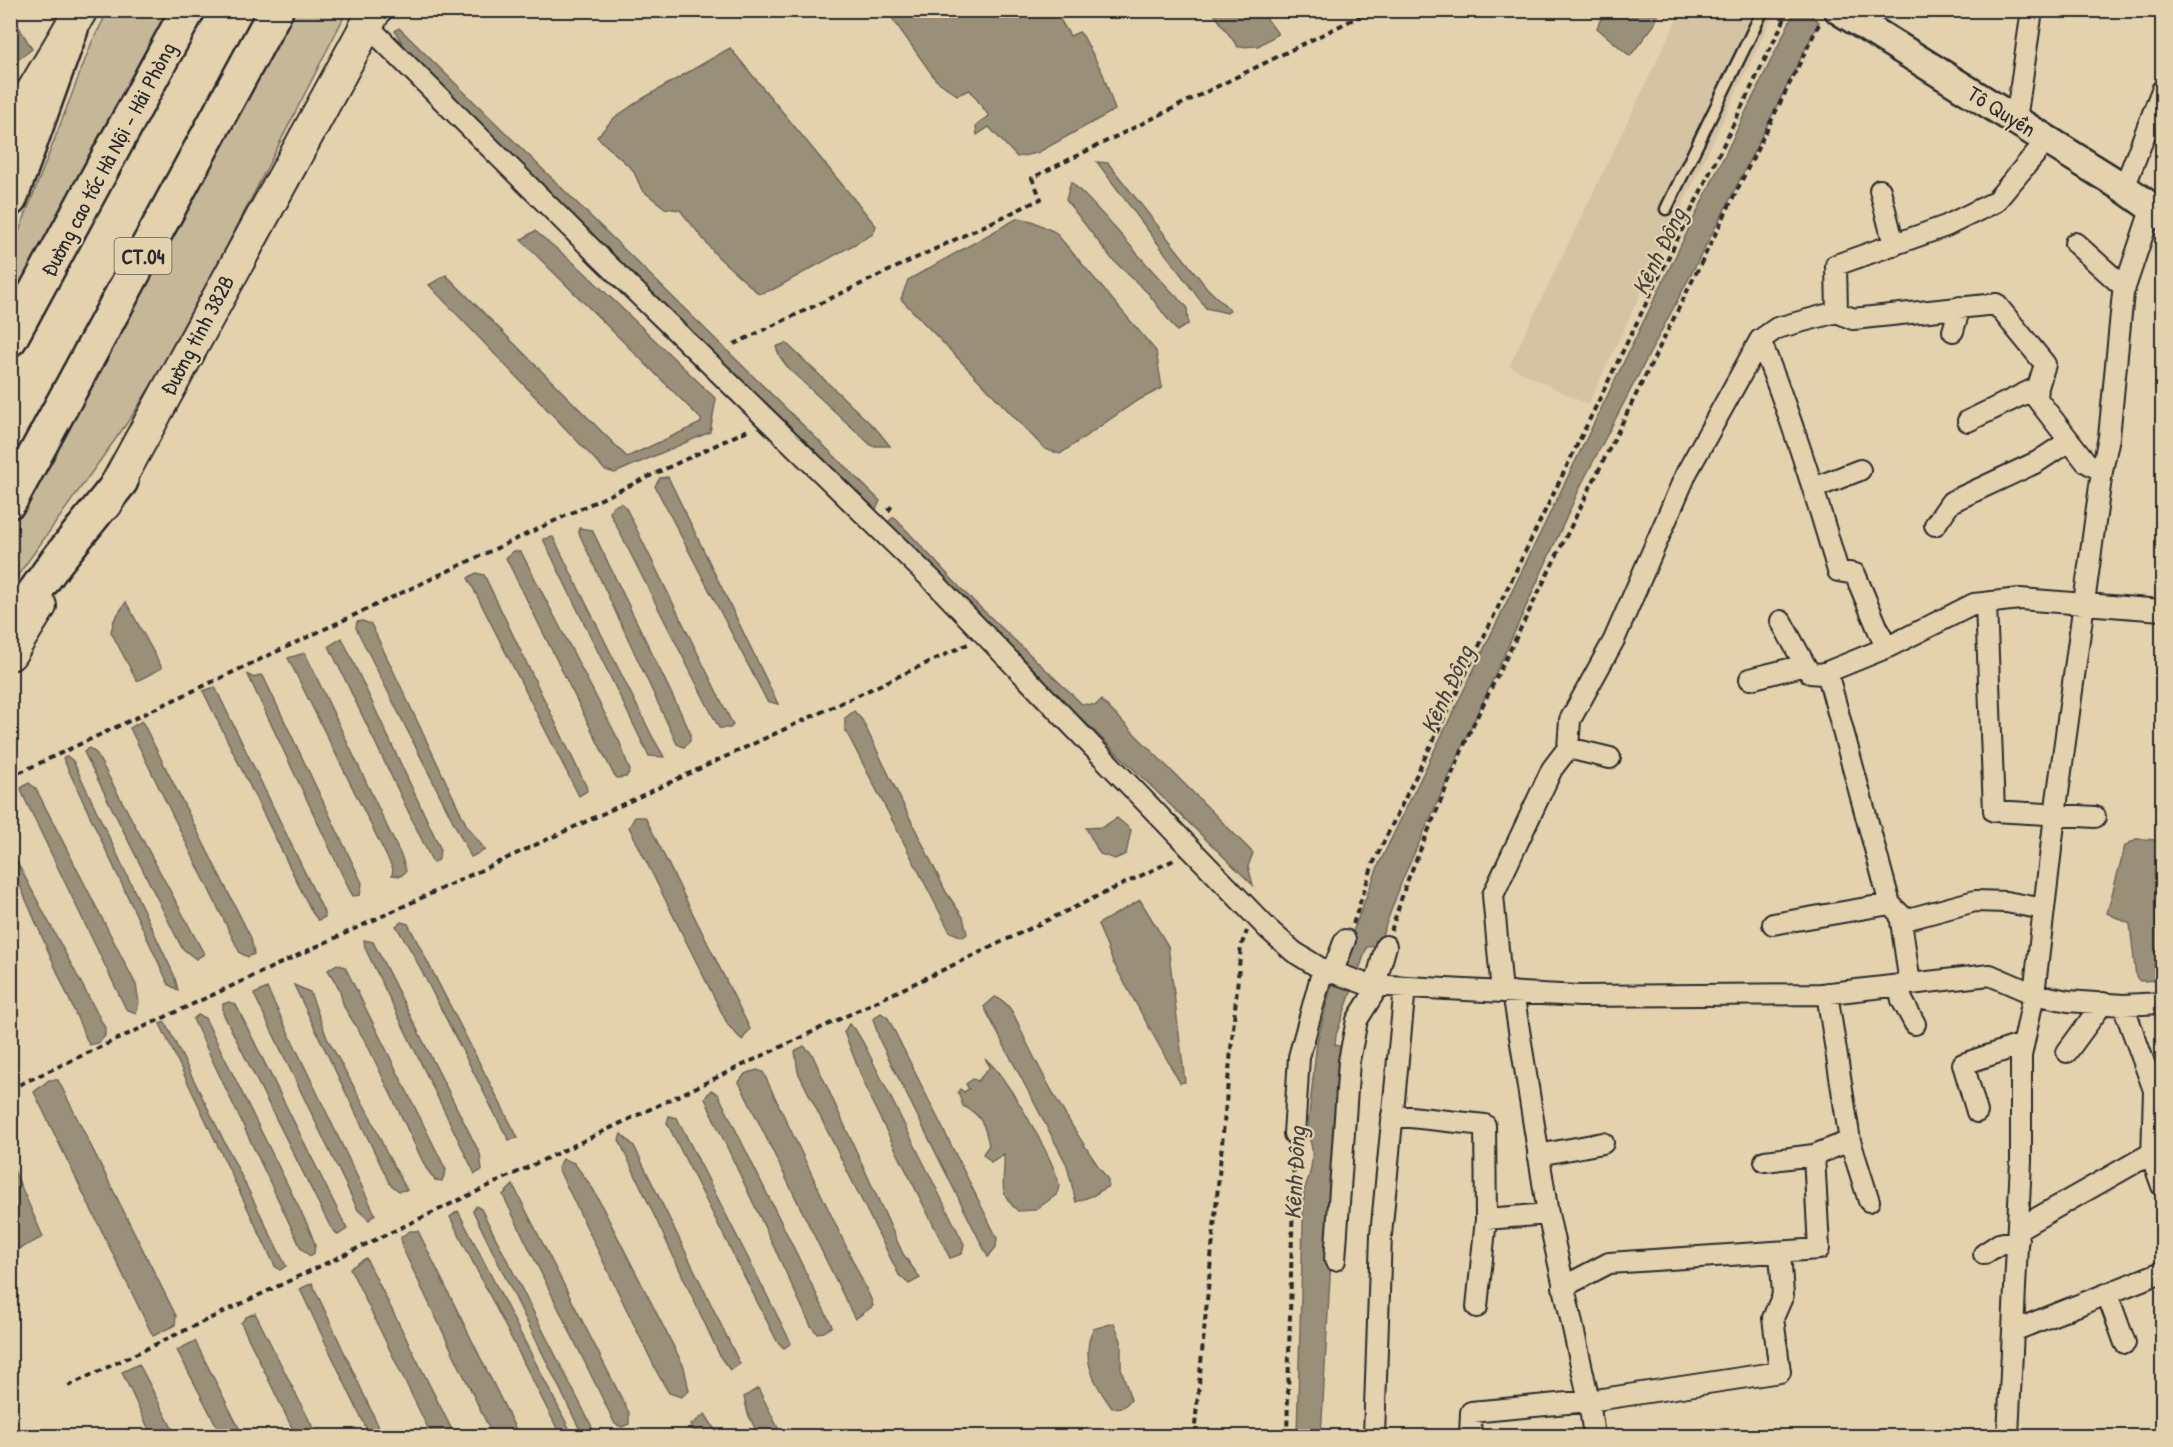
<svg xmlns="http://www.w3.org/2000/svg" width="2173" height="1447" font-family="'Patrick Hand',sans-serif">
	<rect width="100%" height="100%" fill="#e4d2af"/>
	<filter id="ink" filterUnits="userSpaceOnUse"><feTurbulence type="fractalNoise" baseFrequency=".0167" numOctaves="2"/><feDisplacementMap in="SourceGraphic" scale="12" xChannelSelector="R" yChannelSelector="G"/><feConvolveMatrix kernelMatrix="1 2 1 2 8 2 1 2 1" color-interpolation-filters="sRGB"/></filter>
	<g filter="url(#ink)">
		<path fill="#d4c4a4" d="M1681,11H1775L1588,405L1509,366Z"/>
		<path fill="#c6b799" stroke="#787162" stroke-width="1.5" d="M108,11H176L11,318L10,255L92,42Z
			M279,11H347L179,340L132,416L11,585V509Z"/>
		<path fill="#9a907a" stroke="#6e685a" stroke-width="1.5" d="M896,10L1055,11L1070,36L1079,32L1083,36L1103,74L1115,110L1037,153L1017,157L989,127L977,135L976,126L989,116L970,90L957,95L936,80L892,18Z
			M1212,11H1261L1278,34L1258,46L1238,47Z
			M1604,11V10L1660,11L1654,25L1630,56L1597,28Z
			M1795,11H1815L1812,17L1819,22L1727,205L1582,483L1403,878L1378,946L1367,947L1336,1035L1335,1045L1343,1047L1321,1436H1297L1304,1190C1311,1174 1317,1150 1307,1134L1317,1042L1330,991L1379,864Z
			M10,12L32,49L19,59L11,45Z
			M399,28L880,501L876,509H870L585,234L409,55L395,31Z
			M730,48L876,226L873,234L774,289L759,294L717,256L680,210L665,208L642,190L633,170L597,137L614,118L642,99Z
			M1097,162L1108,163L1207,288L1230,310L1227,313L1206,308Z
			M1071,182C1113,221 1145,267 1187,307L1188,324L1177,331L1148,293L1112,259L1066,200Z
			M1018,218L1032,221L1055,232L1156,351L1162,388L1135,402L1060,454L1045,449L901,299L908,280Z
			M535,231L581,269L716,399L710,432L624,469L615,473L605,470L429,285L446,275L627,457L701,423V419L521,240Z
			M786,343L878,431L890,446H872L789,369L780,357L776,347Z
			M667,477H668L778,704L767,701L655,486L660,478Z
			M621,503L625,506L733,725L730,728H719L610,513L612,507Z
			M894,517L965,593L1082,704L1096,705L1101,700L1253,853L1248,866L1253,885L883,526Z
			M579,528L592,530L690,732V741L684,747L677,744L579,533Z
			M553,537L653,738L664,757L649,756L546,545L543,539Z
			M514,551L521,552L620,743L630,771L626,777L617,778L613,773L506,558Z
			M476,573L484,575L586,786L587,791L579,796L468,578Z
			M126,602L162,668L137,681L111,632L114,620Z
			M362,621L371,624L467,826L485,850L471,857L356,628L357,622Z
			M342,638L440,848L439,859L433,863L329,646Z
			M305,653L402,858L406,871L401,876L392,875L393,869L288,658Z
			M248,675L254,678L259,675L263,676L362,883L360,895L353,896L349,889Z
			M215,687L323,910L325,917L318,920L312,912L203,691Z
			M854,711L862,720L946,892L963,917L967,934L963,937L950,932L845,729V718Z
			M142,721L251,938L254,954L248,957L240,953L130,728Z
			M89,748L96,753L204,954L196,959L182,948L84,752Z
			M67,756L73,761L174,975L178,990L169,985L63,758Z
			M29,783L36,789L136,985L139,1003L136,1013L126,1009L23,795L21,788Z
			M635,817H645L750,1029L742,1040L728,1025L629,827Z
			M1117,818L1131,830L1126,854L1115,859L1100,854L1086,828L1103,827Z
			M2136,839L2162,840V980L2140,981L2136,977L2130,924L2107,913L2125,846Z
			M10,849L105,1028V1036L98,1043L89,1045L11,865Z
			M1140,900L1168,946L1185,1082L1180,1083L1113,962L1098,924Z
			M401,922L408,924L518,1138L509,1140L502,1128L412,952L396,926Z
			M364,940L373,942L480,1154L482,1170L475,1174L365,948Z
			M337,964L345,967L446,1170L442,1181L435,1180L426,1168L366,1042L344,1007L339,988L328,970Z
			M294,985L310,992L327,1038L370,1116L386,1152L407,1190L399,1191L390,1184Z
			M267,988L375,1214L369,1220L358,1210L254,994Z
			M995,997C1011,1002 1017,1022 1024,1037C1048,1087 1075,1134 1108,1180V1186L1094,1195L1076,1202L1067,1165L984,1007Z
			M229,1002L236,1005L347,1229L338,1235L330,1226L223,1013V1004Z
			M881,1013L888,1018L997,1238L996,1247L988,1257L880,1041L873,1019Z
			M198,1015L205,1018L308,1226L315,1244L314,1253L310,1256L301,1248L193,1019Z
			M165,1022L286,1266L280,1270L275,1266L160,1024Z
			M849,1024L855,1029L864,1044L964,1244L962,1254L950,1258L871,1100L844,1032Z
			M804,1046L812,1054L903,1254L920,1278L909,1284L899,1275L798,1072L795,1051Z
			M986,1060C1003,1070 1058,1166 1059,1186C1059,1189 1057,1192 1056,1195L1035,1210L1018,1211C995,1191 1006,1180 1004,1154L991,1162L983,1154L989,1145C985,1125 981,1114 963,1106L958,1092L960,1089L964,1092L969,1089L966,1084L973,1079L978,1081L990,1067Z
			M757,1070L763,1072L871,1299L873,1306L855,1319L739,1082L745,1074Z
			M49,1080H58L176,1316L175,1325L153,1336L34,1092Z
			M711,1090L718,1094L832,1326L824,1332L817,1333L811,1326L712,1115L705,1098Z
			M669,1116L677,1118L791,1343L784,1348L777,1341L667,1123Z
			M621,1134L634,1146L740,1364L730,1370L721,1358L619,1140Z
			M563,1159L574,1163L593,1189L684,1367L689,1391L681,1397L669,1393L659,1376L558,1168Z
			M10,1161L43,1237L19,1249L11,1242Z
			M513,1185L629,1413V1424L622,1427L615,1424L503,1195Z
			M476,1206L481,1209L592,1427L590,1436H583L473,1211Z
			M458,1211L573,1436H561L450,1217Z
			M410,1231H418L519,1436H493L403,1249L401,1237Z
			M366,1258L455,1436H432L425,1422L350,1268Z
			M312,1283L383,1436H370L300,1289Z
			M255,1313L317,1436H296L241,1323L246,1317Z
			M1114,1323L1121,1341V1368L1131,1400L1123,1407L1112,1408C1094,1383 1080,1359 1093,1329Z
			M195,1341L243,1436H222L177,1350Z
			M139,1364L176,1436H152L122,1372Z
			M758,1388L782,1436H759L748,1414L744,1397Z
			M705,1414L719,1436H697L691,1425Z"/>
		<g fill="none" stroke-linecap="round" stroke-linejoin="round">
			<defs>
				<path id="service" d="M1666,209L1763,10"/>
				<path id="minor" d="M367,25L601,258L934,582L1268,929L1294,952L1320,968L1369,985L1580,996L1821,994L1990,975L2034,994L2068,1001L2123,1005L2162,1003
					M2016,120L2032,10
					M2124,188L2162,90
					M1880,190L1894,245
					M2075,243L2125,288
					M1837,312L1836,265L1946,226L1995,202L2047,140
					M1953,331L1960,307
					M1760,340C1791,415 1815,492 1838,571L1855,574L1886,648
					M1968,421L2038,387
					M1814,488L1860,470
					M1935,525L1951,502L2037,462L2069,441
					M1986,604L1994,811L2095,817
					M1781,621L1805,665
					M1750,679L1805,665L1810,673L1822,674L1827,672
					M1568,748L1610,758
					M1901,921L1975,901L2006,902L2044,909
					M1773,924L1890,904
					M1332,973L1345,940
					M1910,984L1900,914L1890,904L1827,672L1886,648L1974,604L2020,599L2162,610
					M1375,985L1386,946
					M1899,985L1902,1000L1915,1024
					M1502,992L1493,895L1552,769L1568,748L1570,720L1614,640L1687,472L1760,340L1777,328L1837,312L1853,319L1996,304L2045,364L2038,387L2037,399L2086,462L2102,471
					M1513,992L1548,1214L1589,1401L1594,1436
					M2123,1005L2154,1090L2152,1158L2162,1186
					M2067,1052L2103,1003
					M1977,1112L1963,1064L2023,1044
					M1392,1115L1485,1125L1486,1219L1548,1214
					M1294,1134L1299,1057L1323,969
					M1850,1141L1869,1201
					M1538,1155L1603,1143
					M1765,1161L1814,1155
					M2018,1229L2152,1153
					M1984,1254L1999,1244L2018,1240
					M1335,1260L1349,1061L1357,1020L1379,985
					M1563,1287L1609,1263L1819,1249L1814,1155L1850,1141L1827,993
					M2107,1294L2125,1343
					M1477,1307L1486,1219
					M2013,1331L2162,1272
					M1374,1436L1381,1235L1405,987
					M1470,1436L1471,1412L1589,1401L1780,1372L1773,1318L1783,1295L1780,1252
					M2008,1436L2021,1161V1056L2034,994L2055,815L2102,471L2109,437L2123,293L2152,207"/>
				<path id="secondary" d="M1839,10L2124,188L2162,215"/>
				<path id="primary" d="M10,130L81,10
					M106,504L375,10
					M10,654L40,606"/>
				<path id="motorway" d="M10,199L71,29
					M10,339L188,10
					M10,501L276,10
					M10,627L56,562L121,481"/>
			</defs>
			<use href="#service" stroke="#2b2b2b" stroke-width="15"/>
			<use href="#minor" stroke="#2b2b2b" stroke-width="24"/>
			<use href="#secondary" stroke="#2b2b2b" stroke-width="33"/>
			<use href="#primary" stroke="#2b2b2b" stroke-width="36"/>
			<use href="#motorway" stroke="#2b2b2b" stroke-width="38"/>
			<path stroke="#2b2b2b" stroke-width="4" stroke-dasharray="6 4.5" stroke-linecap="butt" d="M734,344L1041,199L1032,178L1372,10
				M888,511L894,503
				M10,777L750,429
				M1353,924L1373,864L1789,10
				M1391,931L1406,884L1471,729L1820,22
				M10,1089L968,644
				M68,1386L1176,859
				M1194,1436L1241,946L1247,931
				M1287,1436L1294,1153"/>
			<use href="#service" stroke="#e4d2af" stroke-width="10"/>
			<use href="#minor" stroke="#e4d2af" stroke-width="20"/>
			<use href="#secondary" stroke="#e4d2af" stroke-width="28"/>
			<use href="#primary" stroke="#e4d2af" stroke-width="32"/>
			<use href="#motorway" stroke="#e4d2af" stroke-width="33"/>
		</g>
	</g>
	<g text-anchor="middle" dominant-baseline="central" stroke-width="4.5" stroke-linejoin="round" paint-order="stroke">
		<rect fill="#e4d2af" stroke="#625d53" stroke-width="1.5" x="114.5" y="238" width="57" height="36" rx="4.5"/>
		<g font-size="21" font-weight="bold" fill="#2b2b2b">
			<text x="143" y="256">CT.04</text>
		</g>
		<g font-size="22" fill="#2b2b2b" stroke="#e4d2af">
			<text transform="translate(2002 111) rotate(32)">Tô Quyền</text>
			<text transform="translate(108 159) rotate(-62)">Đường cao tốc Hà Nội - Hải Phòng</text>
			<text transform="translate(197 335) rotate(-62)">Đường tỉnh 382B</text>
		</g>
		<g font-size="24" font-style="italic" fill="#47443f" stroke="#e4d2af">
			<text transform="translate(1658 251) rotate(-64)">Kênh Đông</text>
			<text transform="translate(1446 689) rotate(-65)">Kênh Đông</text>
			<text transform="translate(1294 1173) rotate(-87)">Kênh Đông</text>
		</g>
	</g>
	<rect width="2173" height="1447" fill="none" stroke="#e4d2af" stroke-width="36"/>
	<rect x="18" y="18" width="2137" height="1411" fill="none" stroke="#2b2b2b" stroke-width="2" filter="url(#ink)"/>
</svg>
